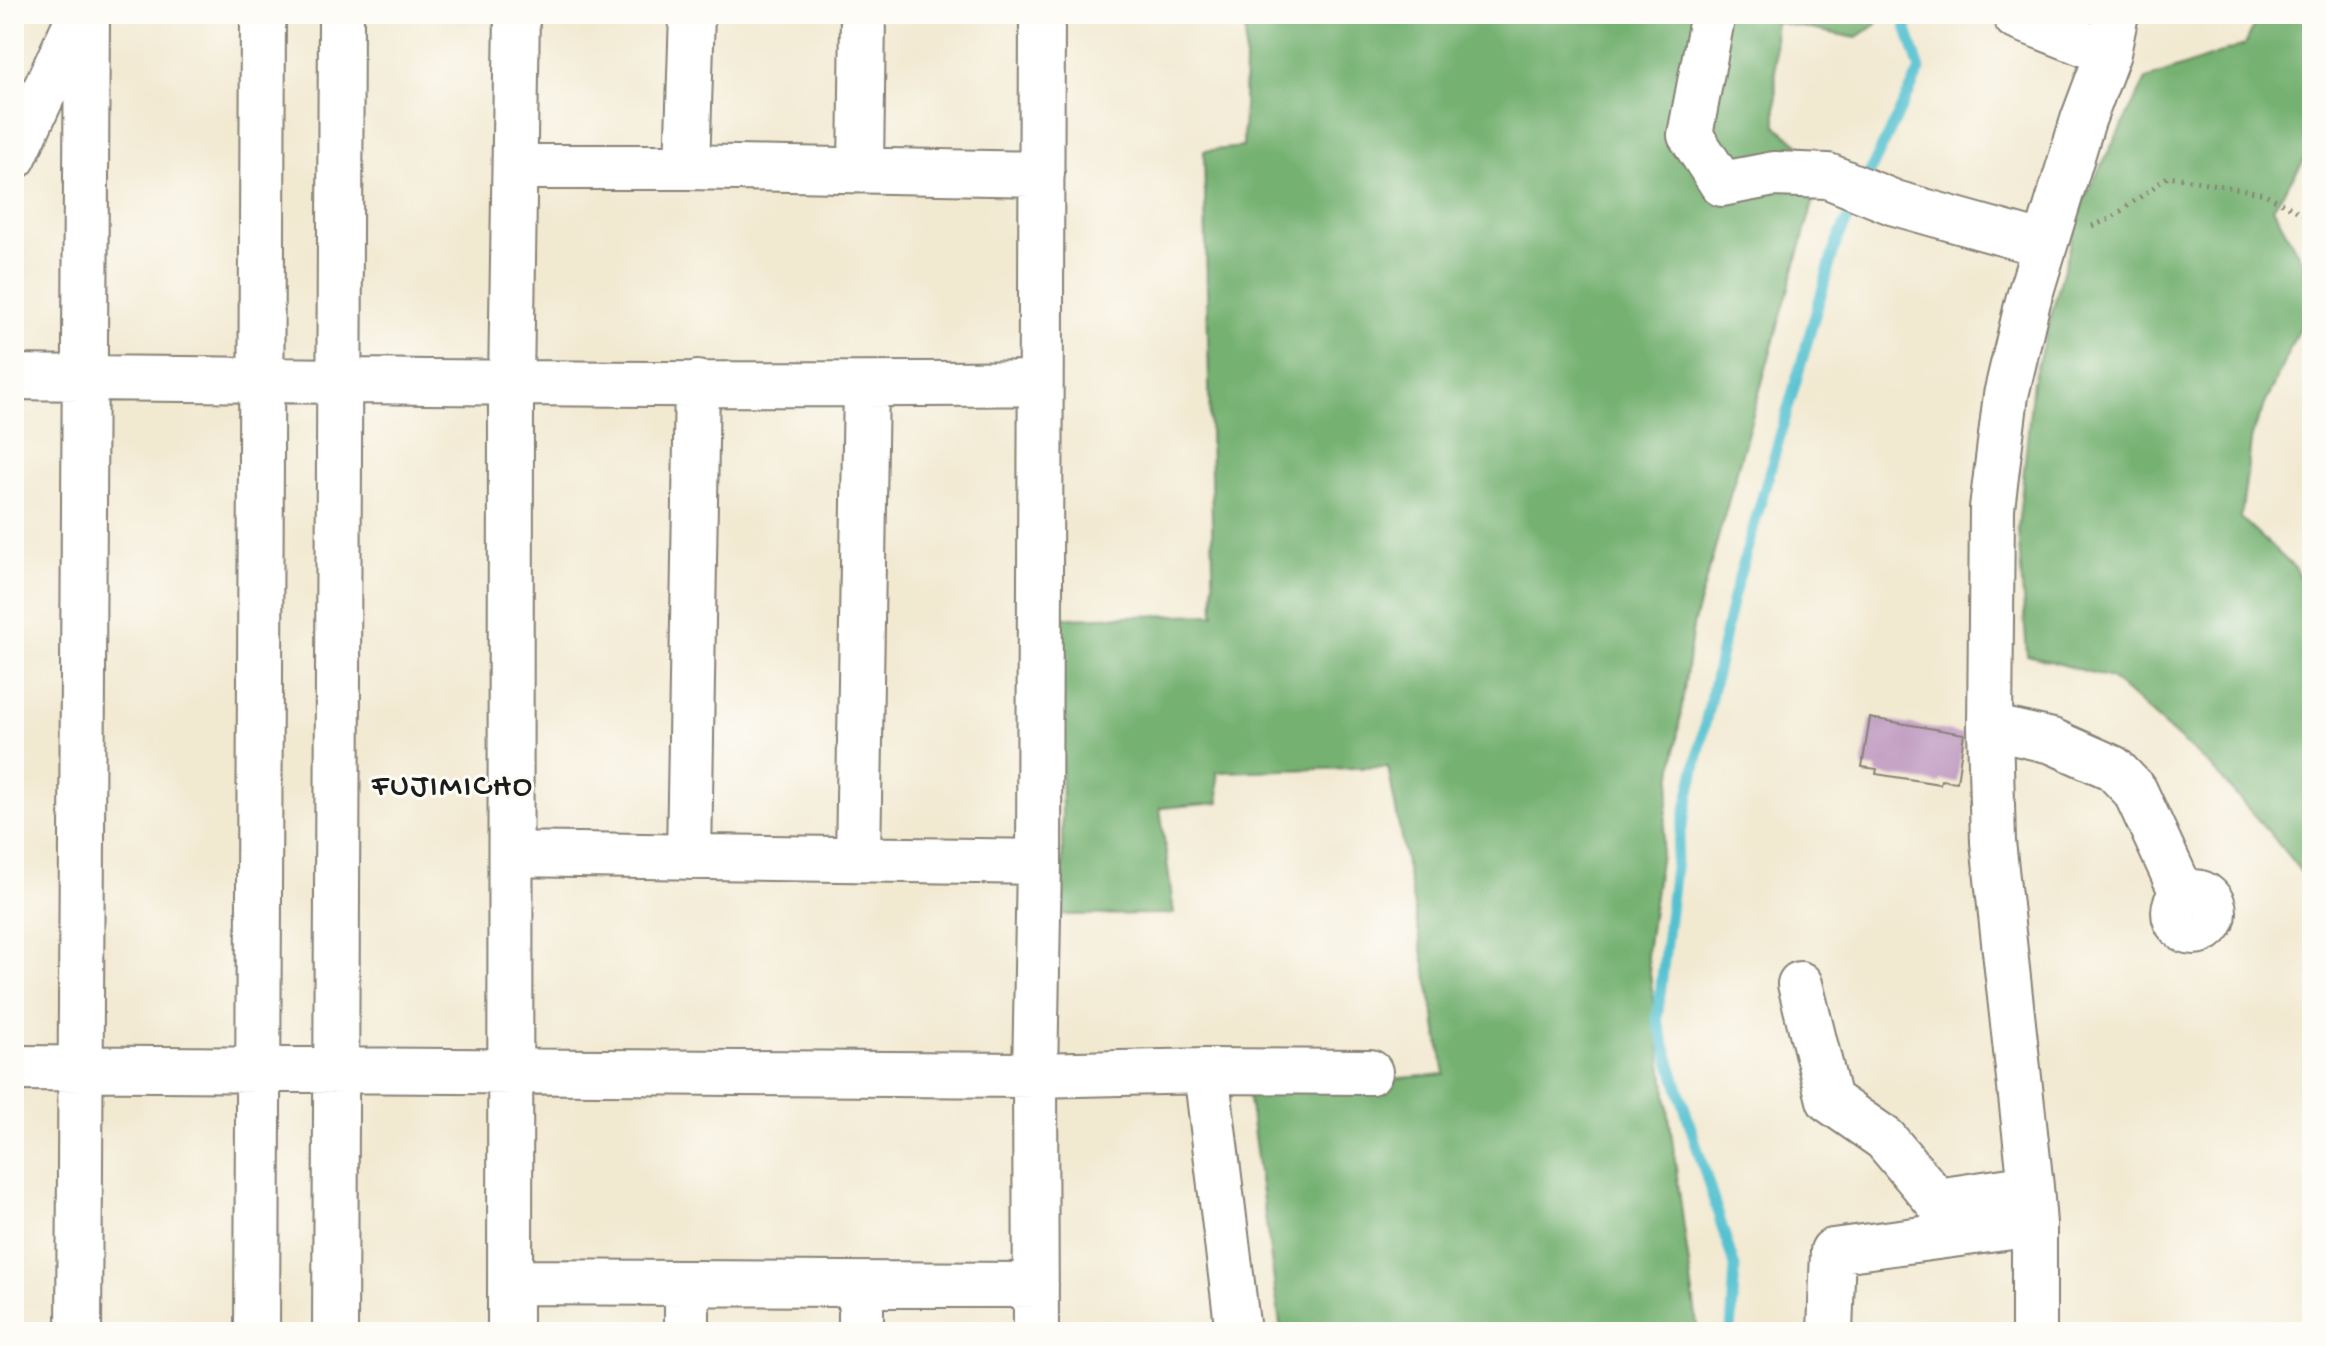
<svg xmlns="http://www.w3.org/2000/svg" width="2326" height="1346" font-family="'Gochi Hand',sans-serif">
	<rect width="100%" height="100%" fill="#fdfcf7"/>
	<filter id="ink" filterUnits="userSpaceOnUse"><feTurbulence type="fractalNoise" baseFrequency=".0125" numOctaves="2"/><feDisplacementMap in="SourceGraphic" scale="16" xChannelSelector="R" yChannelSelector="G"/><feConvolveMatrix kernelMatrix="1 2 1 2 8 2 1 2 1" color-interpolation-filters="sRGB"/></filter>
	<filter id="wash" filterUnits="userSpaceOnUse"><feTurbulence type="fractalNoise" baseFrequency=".006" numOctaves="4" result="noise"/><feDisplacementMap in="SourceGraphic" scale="32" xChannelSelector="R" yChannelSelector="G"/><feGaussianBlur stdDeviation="1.8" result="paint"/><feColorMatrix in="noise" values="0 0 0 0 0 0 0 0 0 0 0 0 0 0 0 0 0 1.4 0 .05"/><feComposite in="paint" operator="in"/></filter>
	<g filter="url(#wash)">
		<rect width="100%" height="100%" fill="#f2e9d1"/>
		<path fill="#74b171" stroke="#486646" stroke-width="2" d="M1246,14H1874L1877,24L1856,38L1775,22L1776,126L1824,164L1693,626L1647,952L1698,1332H1281L1248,1092L1445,1074L1388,767L1217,772L1219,803L1160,808L1174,914L1063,915L1060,618L1214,614L1204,151L1243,147Z
			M2259,14H2312L2309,153L2273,208L2302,261L2309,305L2252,434L2241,518L2296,569L2312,600V886L2269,832L2209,765L2111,678L2027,655L2018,529L2033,381L2082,203L2146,79L2244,45Z"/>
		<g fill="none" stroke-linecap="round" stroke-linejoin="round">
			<path stroke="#55c1d0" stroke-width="11" d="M1865,182L1920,70L1902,14
				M1731,1332L1735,1268L1657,1020L1677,850L1733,598L1836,243L1858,198"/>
		</g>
		<g id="blocks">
			<path fill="#c29fc3" d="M1870,718L1964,734L1957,782L1941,780L1940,784L1876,774L1877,769L1862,767Z"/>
		</g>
	</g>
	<g filter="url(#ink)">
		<use href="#blocks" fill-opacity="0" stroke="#878276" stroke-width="2"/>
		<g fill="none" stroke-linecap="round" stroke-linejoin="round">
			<defs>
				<path id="minor" d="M1713,14L1690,135L1722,184L1774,174L1828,176L1895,203L2045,245
					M2015,14L2016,17L2108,53
					M14,157L80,14
					M516,167H687L1042,174
					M687,167L692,14
					M861,170L863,14
					M14,377C356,381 698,387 1040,383
					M1990,727L2052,741L2113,768L2135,791L2183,895
					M512,854L1039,862
					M689,857L697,383
					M858,859L866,385
					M2174 912a20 20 0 1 1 40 0a20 20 0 1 1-40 0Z
					M1800,984L1829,1100L1885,1139L1937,1201L2031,1187
					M14,1068L1035,1075L1206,1071L1370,1072
					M1206,1071L1238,1332
					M510,1282L1036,1285
					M687,1285V1332
					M79,1332L87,14
					M257,1332L263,14
					M335,1332L341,14
					M510,1332L511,382L517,14
					M861,1332V1286
					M1036,1332L1035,1075L1039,862L1042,14
					M1830,1332L1833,1251L2034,1224
					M2034,1332V1224L2031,1187L1993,842L1990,727L1992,508L2006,395L2028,301L2083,120L2108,53L2116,14"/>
			</defs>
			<use href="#minor" stroke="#878276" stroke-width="48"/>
			<path stroke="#878276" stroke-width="5" stroke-dasharray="2 6" stroke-linecap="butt" d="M2092,226L2110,219L2169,176L2265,194L2312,219"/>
			<use href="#minor" stroke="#fff" stroke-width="44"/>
		</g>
	</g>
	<g text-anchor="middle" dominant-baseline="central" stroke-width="6" stroke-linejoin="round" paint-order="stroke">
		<g font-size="32" letter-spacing="2" fill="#1c1c1c" stroke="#fdfcf7">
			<text x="453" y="788">FUJIMICHO</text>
		</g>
	</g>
	<rect width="2326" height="1346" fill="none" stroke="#fdfcf7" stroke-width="48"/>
</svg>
